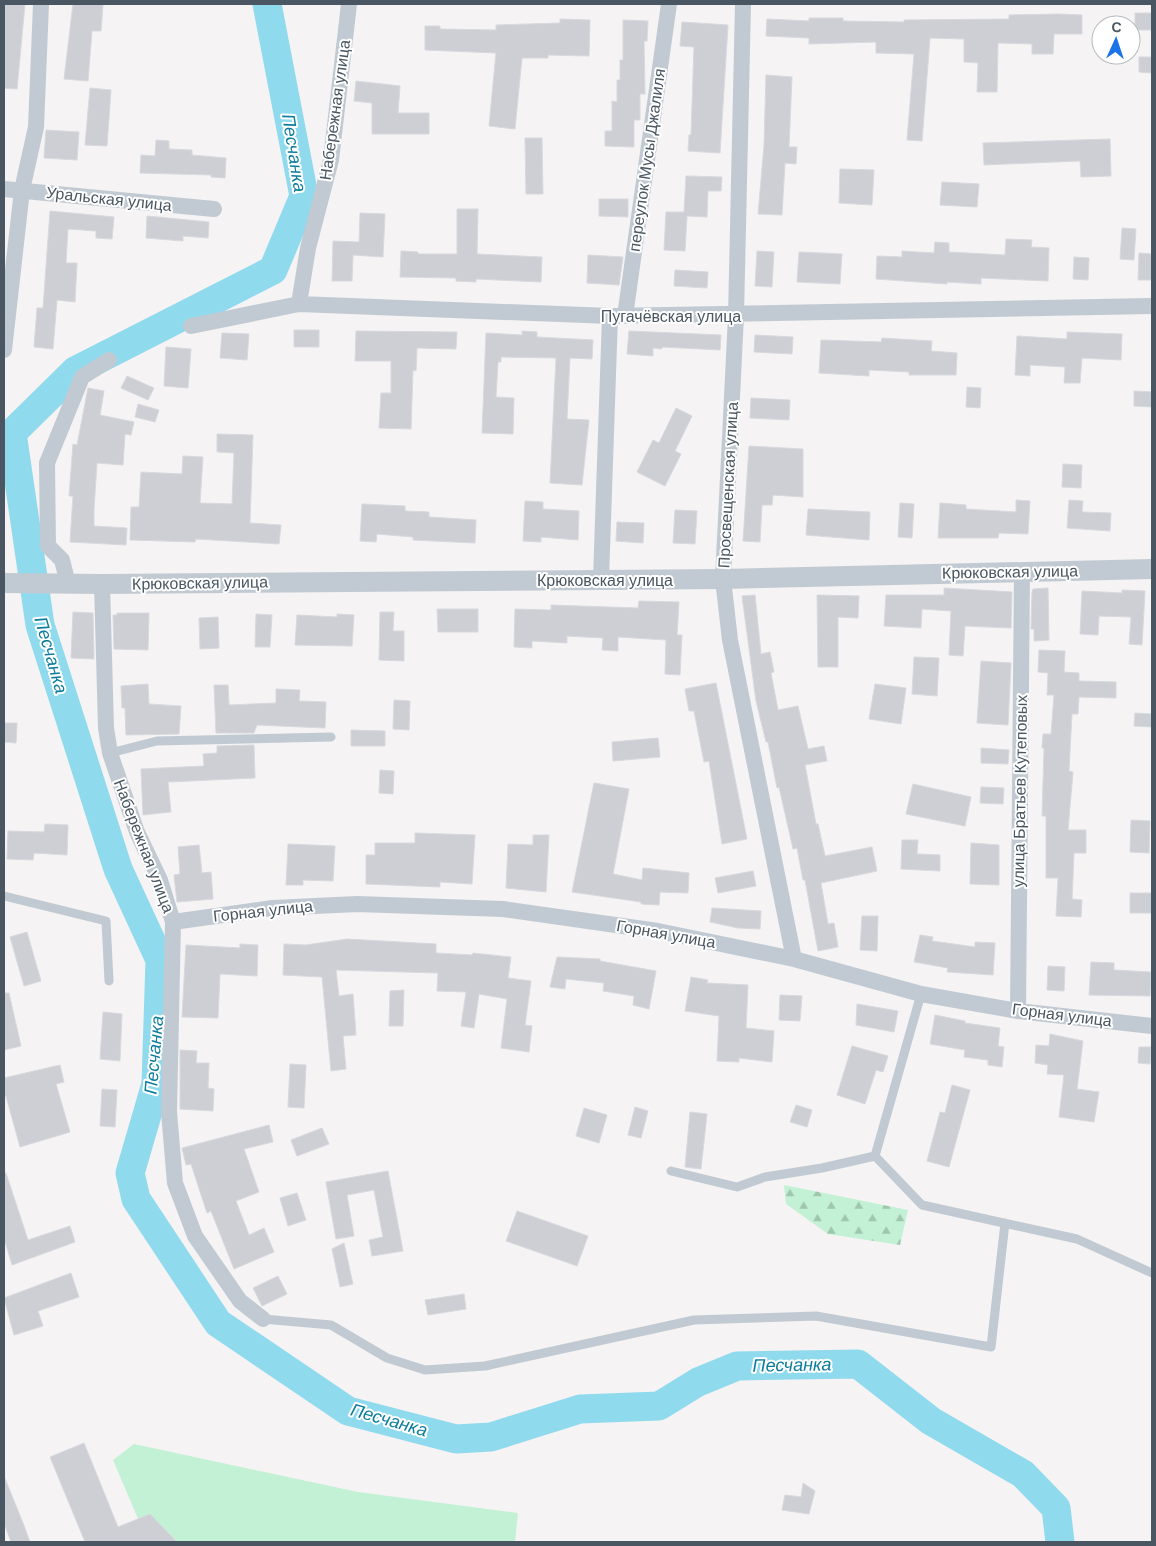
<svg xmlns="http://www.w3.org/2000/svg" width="1156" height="1546" font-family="Helvetica,sans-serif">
	<defs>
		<pattern id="forest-firs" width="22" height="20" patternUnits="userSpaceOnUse" patternTransform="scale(1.25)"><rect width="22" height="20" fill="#c3f1d5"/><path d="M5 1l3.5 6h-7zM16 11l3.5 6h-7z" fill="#a0c6b0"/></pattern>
	</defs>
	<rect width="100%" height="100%" fill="#f5f3f3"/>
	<path fill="#c3f1d5" d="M134,1444L358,1492L518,1513L515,1542H148L113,1460Z"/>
	<path fill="url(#forest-firs)" d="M784,1185L908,1210L900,1245L828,1234L786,1204Z"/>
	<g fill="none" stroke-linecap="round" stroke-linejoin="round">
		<path stroke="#90daee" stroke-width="29" d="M267,4L304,196L273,270L75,371L12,433L40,625L118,869L160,960L156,1084L130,1173L136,1199L218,1323L348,1411L456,1439L491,1437L580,1409L659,1406L698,1382L737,1366L858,1364L931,1421L1023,1474L1056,1508L1060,1542"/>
	</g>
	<path fill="#cdcfd5" stroke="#d7d9de" d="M4,4H25L17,89L4,88Z
		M73,4H103L101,31H92L88,81L64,79Z
		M1135,13H1152V30H1135Z
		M1059,14L1082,15V34H1054L1053,54H1032V44L998,43L997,92H977L978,63L964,62V39L930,38L922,141L907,140L914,54L876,53V42L809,44V38L766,36L767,19L809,21V18H843V21L904,22V20L1009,19V15Z
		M560,19L590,20L589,56L548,55V58H522L515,129L489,126L496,53L425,50V26H440V29L496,30V25L560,23Z
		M623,20L648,21L647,41H644L645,94H640V120H634V147L605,146V131H612V101L617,102V80H620V60H623Z
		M682,22L728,25L720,153L688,151L689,135H691L694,47L680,46Z
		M1139,57H1152V73L1139,72Z
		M766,75L792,77L789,147H797L796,164L785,163L782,215L758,214L764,145Z
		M356,81L400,86L398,113H429V134H372V103L354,101Z
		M90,88L111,90L107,146L85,145Z
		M46,130L79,132L77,160L44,158Z
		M525,138H542L543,194H526Z
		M1110,139L1111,176L1081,177L1080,161L984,165L983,143Z
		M156,140L169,141V149L192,150V155L226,158L225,178L211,177V175L140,173L141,155L155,156Z
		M840,169L874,170L872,205L839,203Z
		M686,176L722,177L721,191H708L707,217L687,216L685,251L664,250L666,212H684Z
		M942,182L979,184L977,207L940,205Z
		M599,199H628V217L599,216Z
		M457,209H478L477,254L542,257L541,282L476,279V282L456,281V278L400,277L401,251L418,252V254H457Z
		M50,211L114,217L112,239L96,238V231L68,229L66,263H77L75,302L57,300L53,349L34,347L37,308H43Z
		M360,213L385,214L383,257L353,255L352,281H332L333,241L359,242Z
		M147,216L209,222L208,238L183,236V241L146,238Z
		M1122,228L1136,229L1134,260L1120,259Z
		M1006,239L1032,240L1031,247L1049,248L1048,281L981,278V284L947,282V284L876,279L877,256L902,257V251L934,253L935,242L949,243V252L1005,255Z
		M757,251L774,252L772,287L755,286Z
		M799,252L842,254L840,284L797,282Z
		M1139,253L1152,254V280H1138Z
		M588,255L623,257L619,285L587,283Z
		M1074,257L1089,258L1088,280L1073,279Z
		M675,270L708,272L707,288L674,286Z
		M294,330H319V347H294Z
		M356,331L457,332L456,349L417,348L416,371L413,370L411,429L379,428L381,393H391V361H355Z
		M522,331L537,332V337L593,340L592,359L570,358L567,419L589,420L582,485L550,483L556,358L501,357V362H498L496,397L514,398L513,434L482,433L486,333L522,335Z
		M629,331L721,335L720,350L662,347V349L653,348V356L627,354Z
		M1067,332L1122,334L1121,360L1082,358L1080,383H1064L1065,367L1030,365V376L1015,375L1017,336L1067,339Z
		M222,333L249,334L247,360L220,358Z
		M755,335L793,337L792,354L754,352Z
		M882,338L932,341L931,351L957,353L956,375H909V372L869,370V376L819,373L821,340L881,342Z
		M166,347L191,349L188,388L164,386Z
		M127,376L154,388L148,400L121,388Z
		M967,387L981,388L980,408L966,407Z
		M88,388L104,391L100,415L134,422L131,435L125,434L123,465L97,463L94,509V526L127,528L126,545L70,542L73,496H69L73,444L77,445Z
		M1134,391L1152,392V407L1134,406Z
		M751,398L790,400L789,420L750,418Z
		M138,404L159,410L155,422L135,417Z
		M676,408L692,416L675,451L681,454L665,486L637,472L653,440L659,443Z
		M217,434L253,435L250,523L281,525L279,544L196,539L195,542L130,540L131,507H139L141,472L182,474L183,456L203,457L200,503L232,504L234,453L217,452Z
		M749,446L803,449V497L773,495L772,505H762L760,542L743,541Z
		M1063,464L1082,465L1081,488L1062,487Z
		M1016,500L1030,501L1028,534L999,533L998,538H938L940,503L966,505V509L1016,512Z
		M1069,500L1083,501L1082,512L1111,513L1110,531L1067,528Z
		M525,501L543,502V509L579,511L578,540L541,537V542L523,541Z
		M900,503L914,504L912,538L898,537Z
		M362,504L405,506V511L429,512V517L476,520L475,543L413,540V537L377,534L376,542L360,541Z
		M808,509L870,512L869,540L806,535Z
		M675,510L697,511L695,544L673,543Z
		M617,522L644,523L643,543L616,541Z
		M944,588L1012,592L1011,628L965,626L963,656L949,655L951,611L922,609L921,628L884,626L886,595H944Z
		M1048,588L1049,640L1034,641V629H1031L1032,592L1033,589Z
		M1122,590L1145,591L1142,645L1129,644L1131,617L1099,616L1098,635L1080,634L1082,591L1122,593Z
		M755,595L761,654L770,652L774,672L771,673L778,710L798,706L808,749L824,746L827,761L805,765L816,824H818L825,856L872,847L877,871L821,883L828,924L834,923L838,947L818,951L805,880H803L797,848L793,849L779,787L777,788L768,742H766L756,701L742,596Z
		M817,595L859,596L858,618L838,617V667H818Z
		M639,601L679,602L677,635H682L680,675L665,674L666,640L618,637V651L602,650L603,638L567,636V643L532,641V648L514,647L515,609L551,610V605L638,608Z
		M437,609H478V632H438Z
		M73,612L93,613L94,659L71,658Z
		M380,612H394L393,631H404V661L379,660Z
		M117,613H149L148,650L114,649L113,615H117Z
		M256,614L272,615L270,647H255Z
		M337,614L354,615L352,646L295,645L297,615L337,617Z
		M218,617L219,648L200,649L199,618Z
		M1039,650L1065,651L1064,672L1079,673V681L1116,682V698L1079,697L1078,714H1072L1069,771L1073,772L1068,830H1086V853H1074L1072,899L1082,900L1081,917L1056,916L1058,878H1046V816H1042L1044,748H1042L1043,734H1051L1054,695H1047L1048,673L1038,672Z
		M914,657L939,658L937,696L912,694Z
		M981,661L1011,663L1008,725L977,723Z
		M716,683L747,839L722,844L709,761L704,762L694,711H689L685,689Z
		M148,684L149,704L181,706L179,734L126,735L125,708H122L121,686Z
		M875,684L906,688L901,724L869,719Z
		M214,685H228L229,705L276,703V689L300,690L299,701L326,702L325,728L257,725L254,733H216Z
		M394,700L410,701L409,730L393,729Z
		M1135,713L1152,714V727L1134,726Z
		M4,723H17L16,743L4,742Z
		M351,730L385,731V746H351Z
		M658,738L660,757L613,761L612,742Z
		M254,745L255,778L168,782L171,812L143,815L141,769L204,766L203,754L217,753V746Z
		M981,748L1009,750L1008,764L981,763Z
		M380,770L394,771L393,794L379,793Z
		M594,783L629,789L613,874L642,880L643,868L689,873L688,893L660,892L659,905L641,904V902L572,892Z
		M913,784L971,797L965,826L906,814Z
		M981,787L1004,788L1003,804L980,803Z
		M1131,820L1150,821L1149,853L1130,852Z
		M45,824L68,825L67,855L34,853L33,860L7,859L8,831L44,832Z
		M415,833L475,835L472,884L440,882V887L366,884V855H375V843H415Z
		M533,835H549L546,892L506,888L508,844L533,845Z
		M902,840H918L917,854L940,855V871L901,869Z
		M971,843L999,845V885L970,884Z
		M288,844L335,846L333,881L303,880V885H286Z
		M199,845L202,873L211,872L213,899L177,902L174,875L180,874L178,847Z
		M753,871L756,886L718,893L715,878Z
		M1130,893H1152V913H1130Z
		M712,908L761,911L760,929L738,928L710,922Z
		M862,916H878L877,951L860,950Z
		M27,932L41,981L24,986L10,937Z
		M920,935L933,937L932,941L975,947V942L995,943L993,975L947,972L948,968L914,962Z
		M347,939L436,944V953L472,955L473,953L511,957L508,978L531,981L525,1025L532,1026L529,1052L501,1048L507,999L479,994L474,1028L461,1026L466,992L437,991L438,973L336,970L339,996L353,994L356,1035L343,1036L346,1069L331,1071L322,977L283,975L284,944L306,945Z
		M240,944L258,945L257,976L220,974L218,1018L182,1017L186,945L240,948Z
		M557,957L600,959V961L656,971L649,1009L633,1005L634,996L603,991L604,983L566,979L565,989L550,987Z
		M1091,962L1114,963V970L1151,972L1150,996L1089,995Z
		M1048,966L1065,967L1064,991L1047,990Z
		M691,977L708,980L707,983L748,985L746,1028L774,1031L772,1062L739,1058V1062L717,1061L719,1016L685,1011Z
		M404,990L403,1026H389L390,991Z
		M4,993H9L21,1046L4,1050Z
		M780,995L802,996L800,1021L779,1020Z
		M857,1004L898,1011L894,1032L856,1025Z
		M103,1012L122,1014L120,1061L100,1059Z
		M935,1015L965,1021V1023L1000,1028L998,1046L1004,1047L1002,1067L988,1065V1060L964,1057L965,1050L930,1044Z
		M1050,1034L1083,1041L1077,1089L1099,1092L1094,1122L1059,1117L1064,1075L1047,1074L1048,1065L1035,1063L1036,1045L1049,1046Z
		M852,1046L888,1056L883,1072L876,1070L865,1104L837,1095Z
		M1139,1047H1151L1150,1064L1138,1063Z
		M180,1050L197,1051L196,1063H209L208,1088L214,1089L213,1111L180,1109Z
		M290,1064L306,1065L304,1108L288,1107Z
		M60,1065L64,1082L56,1084L70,1132L20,1147L6,1096H4V1078Z
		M952,1085L970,1090L949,1167L927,1161L940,1112L945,1113Z
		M102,1089L117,1090L115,1127L100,1126Z
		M796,1105L812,1110L807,1127L790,1122Z
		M635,1107L648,1111L641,1138L628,1135Z
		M584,1108L607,1115L599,1143L576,1136Z
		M690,1112L707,1114L701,1169L685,1167Z
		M269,1125L273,1142L244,1149L259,1192L236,1201L249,1235L264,1228L274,1252L234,1269L211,1211L207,1213L191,1164L186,1165L182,1148Z
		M322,1128L329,1144L297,1156L291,1140Z
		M388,1171L403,1251L372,1256L369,1240L383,1237L374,1190L347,1195L354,1236L336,1239L326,1182Z
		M4,1173H6L28,1240L70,1226L75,1242L12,1265L4,1238Z
		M297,1193L306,1220L288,1226L280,1198Z
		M517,1211L588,1236L577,1266L506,1241Z
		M344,1243L353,1284L340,1287L332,1249Z
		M71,1273L79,1297L38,1311L43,1326L14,1335L4,1298Z
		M278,1276L287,1294L262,1306L253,1288Z
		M464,1294L466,1309L428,1315L425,1300Z
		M84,1443L118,1527L150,1514L177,1542H85L50,1457Z
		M4,1476L23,1523L30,1542H11L4,1523Z
		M803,1483L815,1491L809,1514L782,1510L785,1495L801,1497Z"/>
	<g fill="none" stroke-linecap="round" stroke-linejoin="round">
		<path stroke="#c1cad2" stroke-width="9" d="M110,753L157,741L331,737
			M4,896L106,921L109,981
			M875,1156L921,994
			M671,1171L737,1187L765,1177L822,1168L875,1156L922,1205L1077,1239L1152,1273
			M263,1319L331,1325L387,1358L425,1370L485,1366L694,1320L816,1316L991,1347L1005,1223"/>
		<path stroke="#c1cad2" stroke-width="16" d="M743,4L736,316L723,579L730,640L794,959
			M4,189L214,209
			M299,304L308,248L331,160L349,4
			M625,316L669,4
			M191,326L299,304L610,316L1152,306
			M4,350L22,190L36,127L41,4
			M601,579L610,316
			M68,584L62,560L48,546L47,463L82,377L109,360
			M102,584L106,728L110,753L137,832L160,880L173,922L169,1112L175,1183L195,1236L240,1301L263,1319
			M173,922L273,908L357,904L503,909L658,931L794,959L921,994L1018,1011L1152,1026
			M1018,1011L1022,572"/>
		<path stroke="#c1cad2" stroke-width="20" d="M4,583L102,584L723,579L1152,569"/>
	</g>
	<g text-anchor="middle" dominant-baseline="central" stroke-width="4" stroke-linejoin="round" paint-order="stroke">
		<g font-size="16" fill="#4a5661" stroke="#fff">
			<text transform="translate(335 110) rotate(-82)">Набережная улица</text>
			<text transform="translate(647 160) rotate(-82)">переулок Мусы Джалиля</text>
			<text transform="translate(109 199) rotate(6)">Уральская улица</text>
			<text x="671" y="316">Пугачёвская улица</text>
			<text transform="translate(728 485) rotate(-87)">Просвещенская улица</text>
			<text transform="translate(1010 572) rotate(-1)">Крюковская улица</text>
			<text x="605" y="580">Крюковская улица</text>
			<text transform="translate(200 583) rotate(-1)">Крюковская улица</text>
			<text transform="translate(1020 791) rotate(-89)">улица Братьев Кутеповых</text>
			<text transform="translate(144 846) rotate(69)">Набережная улица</text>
			<text transform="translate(263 911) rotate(-6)">Горная улица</text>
			<text transform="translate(666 934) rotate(10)">Горная улица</text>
			<text transform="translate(1062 1015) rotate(7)">Горная улица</text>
		</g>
		<g font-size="18" font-style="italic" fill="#0c7c9b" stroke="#fff">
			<text transform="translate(294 153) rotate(81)">Песчанка</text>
			<text transform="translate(51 655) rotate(74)">Песчанка</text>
			<text transform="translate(154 1055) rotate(-85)">Песчанка</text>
			<text transform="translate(792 1365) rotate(-1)">Песчанка</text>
			<text transform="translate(389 1420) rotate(16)">Песчанка</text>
		</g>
	</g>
	<rect width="1156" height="1546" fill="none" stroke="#4a5661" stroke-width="10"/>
	<g transform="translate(1116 40) rotate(3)"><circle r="24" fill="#ffffff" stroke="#b7bbc0"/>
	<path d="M0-4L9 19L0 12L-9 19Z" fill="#1a73e8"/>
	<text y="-8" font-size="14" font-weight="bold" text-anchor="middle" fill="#4a5661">С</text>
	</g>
</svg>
